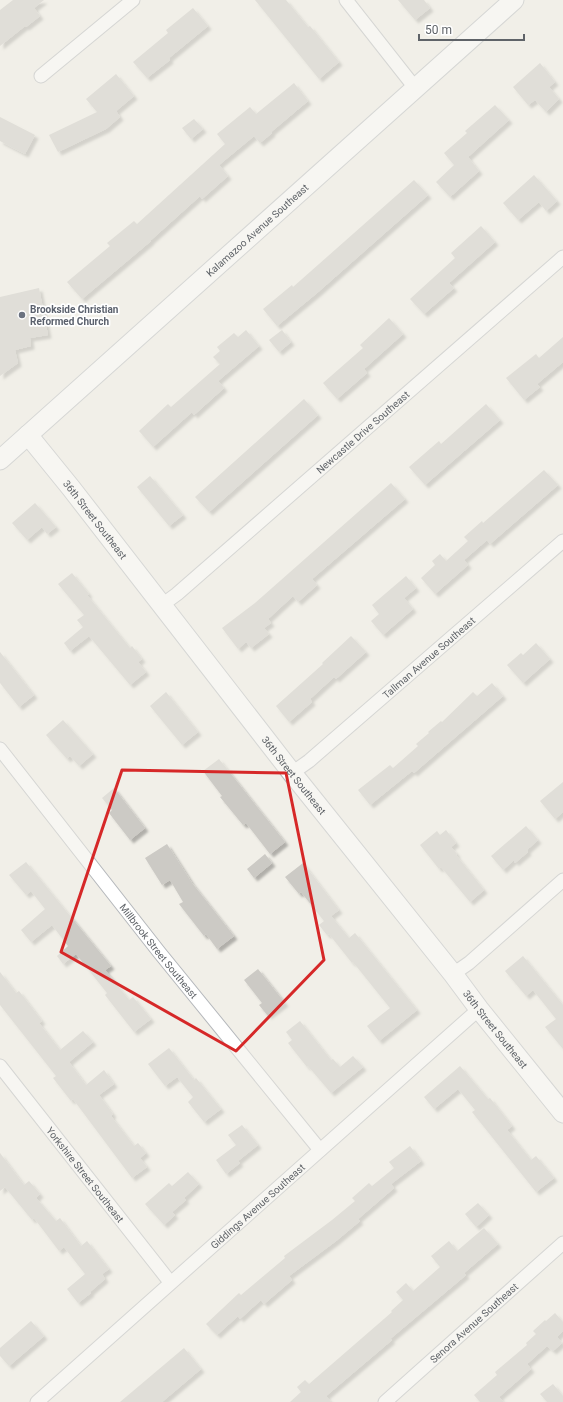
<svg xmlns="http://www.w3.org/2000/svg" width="563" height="1402" font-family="Roboto,sans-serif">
	<defs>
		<filter id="shadow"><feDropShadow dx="3.5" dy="3.5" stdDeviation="1" flood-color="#0004"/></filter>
	</defs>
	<rect width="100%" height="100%" fill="#f1efe8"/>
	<path fill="#cccac5" filter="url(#shadow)" d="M13,0H44L34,8L40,16L26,27L25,26L0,46V10Z
		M255,0H286L308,27L310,26L339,62L319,79Z
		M398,0H424L430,8L415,20Z
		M193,8L208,26L169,58L170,60L147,78L133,62L168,33L166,30Z
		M540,63L555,82L549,87L559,99L546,112L535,100L528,105L513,87Z
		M116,74L134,96L116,111L120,117L106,129L58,152L49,135L97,112L86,99Z
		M294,83L308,101L271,132L272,133L260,143L254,136L219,165L228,176L202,199L200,196L150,241H151L82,299L67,282L110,246L107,243L134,221L137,224L225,144L217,134L250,107L256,114Z
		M495,105L509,120L468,157L479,171L450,197L436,182L454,165L444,153L467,133L465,131Z
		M0,117L35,135L25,154L0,141Z
		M194,119L203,129L191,139L182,128Z
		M534,175L557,201L546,211L539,202L518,220L503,203Z
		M414,180L428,195L317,293L277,326L263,309L292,285L293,287Z
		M481,226L495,242L449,283L454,288L424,314L410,299L455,258L451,253Z
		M39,288L48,335L30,338L31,346L15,350L18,363L0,376V297Z
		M389,318L403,334L364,369L367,373L337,399L323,383L363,348L360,345Z
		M246,330L259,346L218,381L224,388L194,415L192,412L153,447L139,431L168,404L171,407L220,364L213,357L220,351L217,347L234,333L238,337Z
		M282,330L291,342L279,352L269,340Z
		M563,337V362L537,384L540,387L524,400L506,378L536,354L539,358Z
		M304,399L318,415L209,512L195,497Z
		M486,404L500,420L425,485L409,467L439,441L441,444Z
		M544,470L558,485L490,544L487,540L464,560L468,565L435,594L421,578L435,565L432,561L440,554L446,561L468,541L464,537L482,521L483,523L498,510Z
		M150,476L183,515L169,526L137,487Z
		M391,483L405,499L312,579L317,585L298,602L293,596L268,619L271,623L264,628L269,634L251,648L246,642L238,649L222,628L255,603Z
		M35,503L56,527L47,534L42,527L27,540L12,523Z
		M72,573L89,594L87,595L130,648L132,646L142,659L138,662L146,672L130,685L89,636L70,651L64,643L83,627L77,620L84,615L58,584Z
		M406,576L416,588L404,598L413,609L383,635L371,621L379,614L372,605Z
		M351,636L366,652L336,679L334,677L310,699L312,702L289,722L276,706L323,664L322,663Z
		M536,643L550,659L523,683L507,665L521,653L523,655Z
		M0,652L34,695L19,707L0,683Z
		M492,683L503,696L414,773L412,771L370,805L358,790L390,765L393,768L418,746L416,744L429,733L428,732L441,721L442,722L473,692L477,696Z
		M166,692L198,732L182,745L150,706Z
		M63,720L93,754L79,766L70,756L67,759L46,735Z
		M219,759L285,842L270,854L246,823L243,825L220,797L222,796L203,771Z
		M563,782V812L555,819L540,801Z
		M114,788L145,828L130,840L109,813L112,810L102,798Z
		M526,826L538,840L527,850L528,852L515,863L514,860L503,870L491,856Z
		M446,830L456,843L451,847L457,854L456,855L484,890L470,902L441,867L439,869L420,845L437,831L440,835Z
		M167,844L192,883L234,936L217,949L206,934L204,936L179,904L183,902L170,880L162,885L145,858Z
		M265,854L272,863L254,878L247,869Z
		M26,862L111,966L105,970L129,1000L133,997L151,1019L134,1032L105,995L107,993L76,954L63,964L57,956L68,946L52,925L31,942L21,930L45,909L31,891L26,895L9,875Z
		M303,863L339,910L331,916L349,938L355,933L417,1010L379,1041L367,1026L390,1008L353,962L352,963L329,934L327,935L319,925L324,921L301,892L299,894L285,877Z
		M523,956L563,1005V1049L545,1027L556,1019L533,990L526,996L505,971Z
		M258,969L285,1003L268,1016L259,1005L262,1003L244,980Z
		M0,972L16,993L19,991L42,1021L39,1023L60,1050L83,1031L93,1042L69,1062L86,1085L104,1070L114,1084L99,1095L113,1114L111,1116L134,1146L138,1143L146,1153L140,1158L147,1167L132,1178L73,1099L71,1101L53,1078L56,1076L0,1005Z
		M300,1021L331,1060L333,1059L340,1067L353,1056L363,1067L331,1093L308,1066L307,1067L288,1043L292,1040L286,1032Z
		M169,1048L194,1080L196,1078L221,1109L204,1122L188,1102L193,1097L177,1077L165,1086L148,1064Z
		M460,1066L488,1099L490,1098L512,1126L507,1130L531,1160L536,1156L554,1178L536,1192L472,1112L475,1110L458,1089L434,1109L424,1097Z
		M242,1125L258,1145L238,1161L240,1163L226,1174L216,1160L236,1145L228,1135Z
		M410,1146L421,1161L391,1184L394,1188L358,1219L360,1221L336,1241L289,1276L292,1280L264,1304L261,1300L240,1319L238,1316L217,1335L206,1324L239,1293L241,1295L285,1258L284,1256L332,1220L355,1201L352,1198L369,1183L372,1186L394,1168L389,1162Z
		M0,1153L24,1185L29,1181L40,1194L36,1198L56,1221L60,1218L81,1246L87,1241L109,1269L102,1274L105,1279L90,1292L91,1293L78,1303L67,1289L85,1274L64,1247L59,1251L34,1218L32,1220L5,1187L0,1191Z
		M188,1172L199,1184L184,1198L186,1200L172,1212L175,1215L164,1225L145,1204L169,1183L172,1186Z
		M478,1203L489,1215L476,1227L465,1214Z
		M484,1228L498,1244L464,1273L466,1275L390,1339L392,1340L326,1396L331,1402H290L301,1392L297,1387L305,1380L309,1384L392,1312L391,1311L403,1300L396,1292L406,1283L413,1291L440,1267L431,1256L449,1241L457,1251Z
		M555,1313L563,1322V1331L557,1337L562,1343L553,1351L547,1346L527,1364L531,1369L499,1397L504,1402H480L474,1395L497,1375L495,1372L527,1345L526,1343L536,1334L533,1331L545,1320L546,1321Z
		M31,1321L44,1336L9,1366L0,1356V1348Z
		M184,1348L201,1369L162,1402H120Z
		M553,1384L563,1396V1402H547L540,1394Z"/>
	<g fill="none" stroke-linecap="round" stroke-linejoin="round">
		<defs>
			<g id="street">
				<path d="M346,0L416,89"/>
				<path d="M41,76L133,0"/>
				<path id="s1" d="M162,605L177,594L563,257"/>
				<path id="s2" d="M0,749L159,952L320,1150"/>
				<path id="s3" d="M292,773L309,761L563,541"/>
				<path d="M453,974L469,963L563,880"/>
				<path id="s4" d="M0,1066L170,1282"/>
				<path id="s5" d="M37,1402L479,1009"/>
				<path id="s6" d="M385,1402L563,1243"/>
			</g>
			<g id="secondary">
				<path id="s7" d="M28,435L71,488L292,773L453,974L479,1009L563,1113"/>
				<path id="s8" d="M0,460L514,0"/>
			</g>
		</defs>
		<use href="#street" stroke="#b5b8bc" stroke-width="15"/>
		<use href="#secondary" stroke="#b6babf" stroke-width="21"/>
		<use href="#street" stroke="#fff" stroke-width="13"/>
		<use href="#secondary" stroke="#fff" stroke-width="19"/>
	</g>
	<path d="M0 0H563V1402H0ZM122,770L286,773L324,960L236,1051L61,952Z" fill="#f1efe8" fill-opacity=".55" fill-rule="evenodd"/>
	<path fill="none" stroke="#d62828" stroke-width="3" stroke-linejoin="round" d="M122,770L286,773L324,960L236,1051L61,952Z"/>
	<circle fill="#6b7280" stroke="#fff" stroke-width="1.5" cx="22" cy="315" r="4"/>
	<g text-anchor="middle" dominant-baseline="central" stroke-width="3.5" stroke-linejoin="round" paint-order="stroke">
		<g font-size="10" fill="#5f6368" stroke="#fff">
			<text stroke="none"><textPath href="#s8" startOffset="345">Kalamazoo Avenue Southeast</textPath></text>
			<text stroke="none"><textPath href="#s1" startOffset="265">Newcastle Drive Southeast</textPath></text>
			<text stroke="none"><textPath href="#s7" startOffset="108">36th Street Southeast</textPath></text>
			<text stroke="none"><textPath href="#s3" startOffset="179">Tallman Avenue Southeast</textPath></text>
			<text stroke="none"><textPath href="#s7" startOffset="432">36th Street Southeast</textPath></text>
			<text stroke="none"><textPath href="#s2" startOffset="257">Millbrook Street Southeast</textPath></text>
			<text stroke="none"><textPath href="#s7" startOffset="756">36th Street Southeast</textPath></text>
			<text stroke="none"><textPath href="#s4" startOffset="138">Yorkshire Street Southeast</textPath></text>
			<text stroke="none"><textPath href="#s5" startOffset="295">Giddings Avenue Southeast</textPath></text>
			<text stroke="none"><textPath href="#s6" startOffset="119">Senora Avenue Southeast</textPath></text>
		</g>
		<g font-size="10" font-weight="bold" fill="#5b616d" stroke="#fff" text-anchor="start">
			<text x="30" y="309">Brookside Christian<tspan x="30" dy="12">Reformed Church</tspan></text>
		</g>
	</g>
	<path d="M419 34v6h105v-6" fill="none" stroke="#5f6368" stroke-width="2"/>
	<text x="425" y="34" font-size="12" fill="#5f6368" stroke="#ffffff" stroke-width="3" paint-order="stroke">50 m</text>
</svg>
